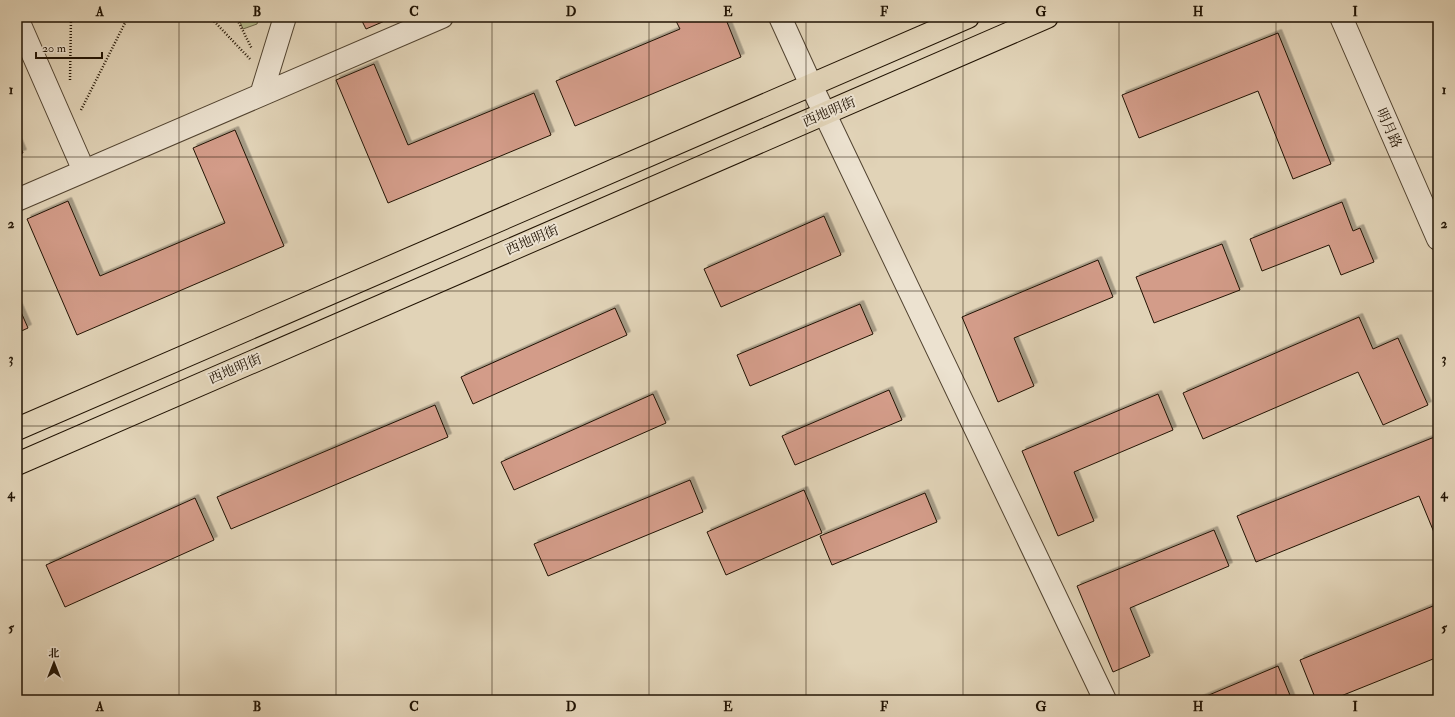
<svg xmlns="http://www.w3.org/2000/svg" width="1455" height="717" font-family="'IM FELL Double Pica','Noto Serif SC',serif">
	<defs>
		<filter id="shadow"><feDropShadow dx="3.5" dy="-3.5" stdDeviation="0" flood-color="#0004"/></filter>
	</defs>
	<rect width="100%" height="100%" fill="#e1d3b7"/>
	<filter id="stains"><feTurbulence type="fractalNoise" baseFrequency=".005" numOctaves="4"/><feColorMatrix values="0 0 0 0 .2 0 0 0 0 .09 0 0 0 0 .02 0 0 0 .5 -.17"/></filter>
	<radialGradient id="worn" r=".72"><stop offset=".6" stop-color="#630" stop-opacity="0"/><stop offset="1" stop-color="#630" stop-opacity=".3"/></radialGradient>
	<path fill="#b7bb8c" stroke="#6c6748" d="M238,17H259L257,24L243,29Z"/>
	<path fill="#d39c89" stroke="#211303" filter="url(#shadow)" d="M360,17H394L366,29Z
		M674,17H725L741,57L575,126L556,81L680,29Z
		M1278,33L1331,164L1293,179L1258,91L1139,138L1122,95Z
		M374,64L408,145L534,93L551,135L388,203L336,80Z
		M235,130L284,246L77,335L27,219L68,201L100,276L225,223L193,148Z
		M17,139L23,153L17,155Z
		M1342,202L1353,231L1360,228L1374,262L1341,275L1329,245L1262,271L1250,239Z
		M824,216L841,255L721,307L704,269Z
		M1222,244L1240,290L1154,323L1136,277Z
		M1098,260L1113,297L1014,338L1034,386L998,402L962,317Z
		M17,303L28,328L17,333Z
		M860,304L873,334L750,386L737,355Z
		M615,308L627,335L473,404L461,377Z
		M1359,317L1373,349L1398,338L1428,405L1383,425L1358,372L1203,439L1183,393Z
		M889,390L902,420L795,465L782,436Z
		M653,394L666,423L514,490L501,462Z
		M1158,394L1173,430L1074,472L1094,521L1058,536L1022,451Z
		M435,405L448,437L231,529L217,497Z
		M1437,436L1438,439V542L1419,496L1256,562L1237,516Z
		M690,480L703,512L548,576L534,544Z
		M804,490L822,533L726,575L707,532Z
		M925,493L937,522L832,565L820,536Z
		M195,498L214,540L65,607L46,565Z
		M1214,530L1229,566L1130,608L1150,656L1113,672L1077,586Z
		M1438,604V657L1331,700H1316L1300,660Z
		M1278,666L1292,700H1197Z"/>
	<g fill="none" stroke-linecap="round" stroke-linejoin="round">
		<defs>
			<path id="minor" d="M780,17L811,85L1105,700
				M17,18L84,171
				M261,95L285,17
				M17,200L442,17"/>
			<path id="tertiary" d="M1341,17L1438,239"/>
			<path id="primary" d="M17,429L968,17
				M17,464L1047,17"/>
		</defs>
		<use href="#minor" stroke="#514330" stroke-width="24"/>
		<use href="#tertiary" stroke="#514330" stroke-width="24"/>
		<use href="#primary" stroke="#211303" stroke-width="24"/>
		<path stroke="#211303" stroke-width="2.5" stroke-dasharray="1 2" stroke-linecap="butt" d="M210,17L250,59
			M236,17L252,49
			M70,80L71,17
			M81,110L128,17"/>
		<use href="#minor" stroke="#ece2d0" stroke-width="22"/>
		<use href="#tertiary" stroke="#ece2d0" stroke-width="22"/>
		<use href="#primary" stroke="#e1d3b7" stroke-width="22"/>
	</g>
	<path fill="none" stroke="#211303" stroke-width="1" stroke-opacity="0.55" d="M179,17V700M336,17V700M492,17V700M649,17V700M806,17V700M963,17V700M1119,17V700M1276,17V700M17,157H1438M17,291H1438M17,426H1438M17,560H1438"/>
	<g text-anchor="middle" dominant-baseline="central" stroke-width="4" stroke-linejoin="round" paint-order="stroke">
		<g font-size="14" fill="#211303" stroke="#ece2d0">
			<text transform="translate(829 112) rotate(-23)">西地明街</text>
			<text transform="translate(1389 128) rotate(66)">明月路</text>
			<text transform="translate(532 240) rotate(-23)">西地明街</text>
			<text transform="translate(235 369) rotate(-23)">西地明街</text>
		</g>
	</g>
	<rect width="1455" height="717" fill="none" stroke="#e1d3b7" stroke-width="44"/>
	<g transform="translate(54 663)" stroke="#ece2d0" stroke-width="3" paint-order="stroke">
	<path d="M0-3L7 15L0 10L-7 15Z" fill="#211303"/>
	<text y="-6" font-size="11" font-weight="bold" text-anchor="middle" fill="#211303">北</text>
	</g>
	<path d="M36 52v6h66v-6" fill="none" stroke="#211303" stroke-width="2"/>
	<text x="42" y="52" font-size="12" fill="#211303" stroke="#ece2d0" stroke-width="3" paint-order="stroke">20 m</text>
	<rect x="22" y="22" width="1411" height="673" fill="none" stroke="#211303" stroke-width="1.5"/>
	<g font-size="13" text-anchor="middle" font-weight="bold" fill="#211303">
		<text x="100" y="16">A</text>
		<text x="257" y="16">B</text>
		<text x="414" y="16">C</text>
		<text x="571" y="16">D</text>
		<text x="728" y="16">E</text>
		<text x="884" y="16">F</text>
		<text x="1041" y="16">G</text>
		<text x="1198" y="16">H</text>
		<text x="1355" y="16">I</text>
		<text x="11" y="94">1</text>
		<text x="1444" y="94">1</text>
		<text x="11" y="228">2</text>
		<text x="1444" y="228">2</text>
		<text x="11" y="363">3</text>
		<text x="1444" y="363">3</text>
		<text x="11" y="498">4</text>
		<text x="1444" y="498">4</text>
		<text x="11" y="632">5</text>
		<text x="1444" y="632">5</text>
		<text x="100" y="711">A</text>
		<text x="257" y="711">B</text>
		<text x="414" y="711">C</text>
		<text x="571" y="711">D</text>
		<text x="728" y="711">E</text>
		<text x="884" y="711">F</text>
		<text x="1041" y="711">G</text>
		<text x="1198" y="711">H</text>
		<text x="1355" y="711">I</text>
	</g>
	<rect width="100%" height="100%" filter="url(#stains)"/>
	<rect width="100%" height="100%" fill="url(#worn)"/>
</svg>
